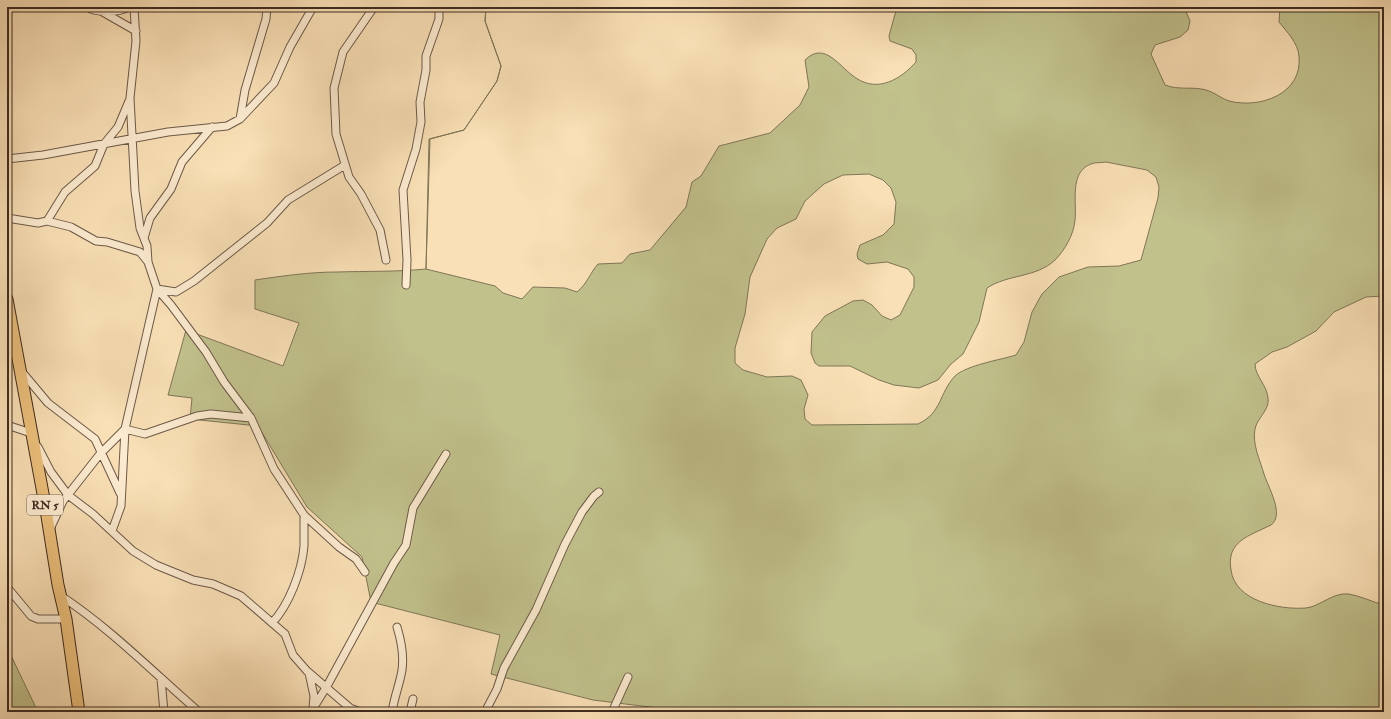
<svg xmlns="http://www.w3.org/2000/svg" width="1391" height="719" font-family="'IM FELL Double Pica',serif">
	<rect width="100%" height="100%" fill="#fae0b6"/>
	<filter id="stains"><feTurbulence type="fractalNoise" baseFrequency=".005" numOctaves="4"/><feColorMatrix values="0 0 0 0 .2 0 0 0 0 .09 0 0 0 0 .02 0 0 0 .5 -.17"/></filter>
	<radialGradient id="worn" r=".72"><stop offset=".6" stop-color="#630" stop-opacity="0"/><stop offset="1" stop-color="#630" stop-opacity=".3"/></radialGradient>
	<path fill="#c1c18c" stroke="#7f7658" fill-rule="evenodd" d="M486,7L485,21L501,66L497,81L464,130L430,139L426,269L495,286L503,293L522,299L533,287L565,288L577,292C587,284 590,273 598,264L622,263L630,254L650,250L686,207L692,182L701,176L719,146L770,133L800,105L809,87L805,60C825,40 840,68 856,78C878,93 901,79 916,62V55L912,49L890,41L889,36L897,7H1184L1190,21L1188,30L1180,37L1155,45L1151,54L1165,85C1178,90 1189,87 1201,89C1212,90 1220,98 1229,101C1260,109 1303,94 1299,56C1298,43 1287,32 1279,22L1280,7H1384V296L1366,297L1334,312L1316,331L1287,347L1272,352L1255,364C1255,376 1267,385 1268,398C1270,410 1257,418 1255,429C1252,444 1260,460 1264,474C1268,487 1285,515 1271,525C1249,536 1226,541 1231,570C1235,601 1279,610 1306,608C1319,607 1333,592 1349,594C1360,596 1373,602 1384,605V712H666V709L593,700L491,674L500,635L371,602L362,557L307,507L258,426L190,419L192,398L168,395L186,330L283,366L299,323L255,309V280C282,276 310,272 337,272C368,271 395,272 426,269L429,139L464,130L497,81L501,66L485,21ZM1106,162L1147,170L1156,177L1159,187L1158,198L1141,260L1119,266L1088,267L1059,277L1042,294L1032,312L1024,342L1016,355C1000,360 967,365 955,376C939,393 942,413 918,424L812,425L805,419L804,409L808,395L801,380L792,376L767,377L743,370L735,363V348L745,314L750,277L767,239L777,228L796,219L805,201L824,184L843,175L869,174L883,180L891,188L896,202L894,224L883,235L860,245L857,254L858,259L867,264L887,262L908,269L914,277V287L900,315L891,320L882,316L872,305L863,300L853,301L825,316L812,332L811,353L815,363L819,366H850L879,380L894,385L919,388L938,380L951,364L963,354L979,322L987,288C1008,274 1036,278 1055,260C1065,250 1074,234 1075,220C1077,202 1069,172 1091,164C1095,162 1101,163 1106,162Z
		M7,647L37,710L38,712H7Z"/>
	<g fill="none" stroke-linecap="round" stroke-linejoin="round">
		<defs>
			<path id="street" d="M87,7C95,13 120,13 128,7
				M134,7L136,41L130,98L135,191L140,228L147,246L148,262L157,289L176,292L194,281L267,223L288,200L345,165
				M374,7L343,52L334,88L336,134L349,177L361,194L380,230L386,260
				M101,11L136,31
				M240,119L245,90L266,19L267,7
				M7,159L43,155L168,132L227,126L240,119L274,83L290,47L313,7
				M7,218L38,223L47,221L71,227L96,241L107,242L140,252L148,262
				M47,221L65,192L95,166L104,144L118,127L129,101
				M144,238L150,218L171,189L182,162L212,127
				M406,285L407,260L403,190L416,149L421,122L420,102L426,70V56L439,19V7
				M157,289L171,305L206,352L224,382L251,418L274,469L304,515L339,547L356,559L365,572
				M7,347L15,350
				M22,372L48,403L95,439L120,493
				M7,425L31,433L32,436
				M38,447L51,472L68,495L93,514L133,551L156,565L193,580L213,584L241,596L285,634L293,655L307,671L350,708L360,712
				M50,529L63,501L100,454L125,429L157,289
				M112,531L121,506L125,429L145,434L197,416L211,414L251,418
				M7,587L31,616L38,619H66
				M61,596C111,629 154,673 199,712
				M272,623C289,605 302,571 304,546C304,536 304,526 304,515
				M309,673L314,696L313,708
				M161,679L164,712
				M311,712L327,686L394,563L406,545L413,508L446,454
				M392,712C394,698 400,683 402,670C404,656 401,640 397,627
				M410,712L413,699
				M485,712L497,689L504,668L536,610L565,544L582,512L594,496L599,492
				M612,712L628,677"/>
			<path id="primary" d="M7,299L46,510L58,585L66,619L79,712"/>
		</defs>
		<use href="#street" stroke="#6c5948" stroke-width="9"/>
		<use href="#primary" stroke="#3d2c23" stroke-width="13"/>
		<use href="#street" stroke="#fcebd0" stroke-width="7"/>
		<use href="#primary" stroke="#edc07b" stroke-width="11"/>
	</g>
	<g text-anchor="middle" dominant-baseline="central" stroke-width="3" stroke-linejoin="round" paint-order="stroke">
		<rect fill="#fcebd0" stroke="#766557" stroke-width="1" x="27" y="495" width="36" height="20" rx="3"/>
		<g font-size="12" font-weight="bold" fill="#3d2c23">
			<text x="45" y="505">RN 5</text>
		</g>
	</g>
	<rect width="1391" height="719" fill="none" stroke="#fae0b6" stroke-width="24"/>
	<rect x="8" y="8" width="1375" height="703" fill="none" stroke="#3d2c23" stroke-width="2"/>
	<rect x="12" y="12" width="1367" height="695" fill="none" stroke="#3d2c23"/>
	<rect width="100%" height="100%" filter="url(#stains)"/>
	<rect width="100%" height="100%" fill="url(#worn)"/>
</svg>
